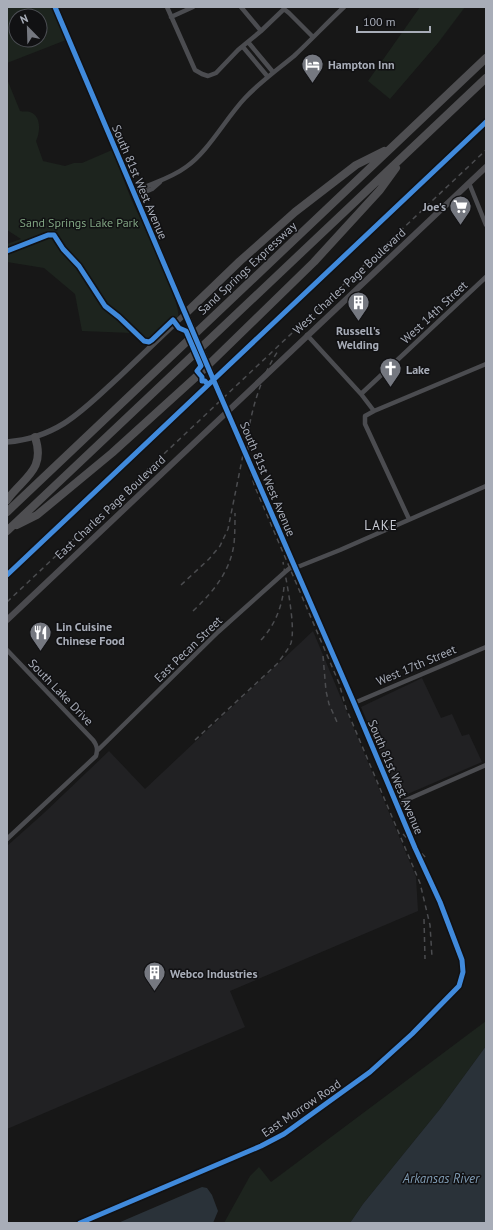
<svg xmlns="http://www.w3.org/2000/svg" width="493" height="1230" font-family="'PT Sans',sans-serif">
	<rect width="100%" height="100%" fill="#171717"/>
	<path fill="#212123" d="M313,631L416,877L418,911L230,991L245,1027L7,1129V846L44,813L109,751L145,789Z
		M422,678L441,718L452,714L462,736L469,734L482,762L403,796L399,795L361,707Z"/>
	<path fill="#1d241e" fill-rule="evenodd" d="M7,7H52L66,40L7,63ZM16,16H40V40H16Z
		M420,7H465L438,43L390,99L368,81Z
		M7,79L20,111C23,112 28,111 30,112C42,116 40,133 36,141L43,161L65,166L74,163H82L112,150C119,167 125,184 132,201C141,220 182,302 178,317L174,320L173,319L149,341L143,340L135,330L132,333L82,331L75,294L44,268L7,262V244L21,239L7,230Z
		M486,1021V1046L440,1109L363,1204L350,1223H224L250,1176L259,1167L271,1182Z"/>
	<path fill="#2a3239" d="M486,1046V1223H350L363,1204L440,1109Z
		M202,1187L207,1188L212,1195L218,1211L213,1223H118Z"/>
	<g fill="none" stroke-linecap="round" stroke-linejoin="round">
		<path stroke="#4b4c50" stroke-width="4.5" d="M167,7L195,70L202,74L208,76L216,73L238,50L261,31L241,7
			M171,17L193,7
			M261,31L284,9L289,13L313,37
			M248,42L273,72
			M243,47L268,77
			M469,183L486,225
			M134,192C151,183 170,179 186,167C208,152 226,118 245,98C260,82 277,70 294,56C311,40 327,23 344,7
			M136,196L152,189L160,182
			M307,335L361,394L374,411
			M361,394L486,277
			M409,519L365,424V416L374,411L486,364
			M7,650L93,740C97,745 98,749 96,756L7,839
			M354,703L486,647
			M98,750L218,632L285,572L290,568H295L340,550L486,486
			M397,804L486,765
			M80,1223L261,1146C325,1111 382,1064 433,1012C444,1001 462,989 463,972C464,961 458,950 454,940C443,909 429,878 415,848L228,411"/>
		<path stroke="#4b4c50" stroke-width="5.5" d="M55,7L228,411
			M7,442C59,438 84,409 120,376C142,355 164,334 186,313"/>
		<path stroke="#4a4a4e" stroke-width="6" d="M7,620L486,167"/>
		<path stroke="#4e4e51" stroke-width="8" d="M186,313L240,261L295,212L356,165L384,151
			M7,500C24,477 46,470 35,437
			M7,512L486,58
			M17,525L37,515L112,453L197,376L314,262L380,190L396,168
			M7,531L486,78"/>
		<path stroke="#4b4c4f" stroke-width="1.5" stroke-dasharray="5 4" stroke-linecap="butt" d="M249,427C247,451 247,464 255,487L339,683L346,708L420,883L430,925L432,957
			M248,433C253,404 262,375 278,351
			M181,585L209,559L220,546L228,529L244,450
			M7,602L486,150
			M193,611C213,592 230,572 234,544C235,533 235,523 235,513
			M261,640C275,625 282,607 284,587
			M323,656L326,691L329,704L337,722
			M195,740L277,664C282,657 288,650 291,643C296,626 286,580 283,562
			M403,834L428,860
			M424,919L425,959"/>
		<defs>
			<path id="cycleway" d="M55,7L207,365L354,703L415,848L440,902L462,960L463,972L459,986L412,1034L370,1072L284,1134L261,1146L80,1223
				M7,251L48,235H54L63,249L79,266L105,306L119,317L144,341L149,342L152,340L173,320L179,328L186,331L201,366L197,371L202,377V381H205L208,385
				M7,575L486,122"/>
		</defs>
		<use href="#cycleway" stroke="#111113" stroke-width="8"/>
		<use href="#cycleway" stroke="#408adc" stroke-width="5"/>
	</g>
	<defs>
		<symbol id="hotel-pin" viewBox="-11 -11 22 30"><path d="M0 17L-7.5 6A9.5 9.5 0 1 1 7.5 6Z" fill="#757880" stroke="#111113"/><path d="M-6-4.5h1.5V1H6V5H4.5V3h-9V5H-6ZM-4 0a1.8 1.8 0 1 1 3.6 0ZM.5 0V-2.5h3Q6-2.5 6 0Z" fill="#fff"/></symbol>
		<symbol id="supermarket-pin" viewBox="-11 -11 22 30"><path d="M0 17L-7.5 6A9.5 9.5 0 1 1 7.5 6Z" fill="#757880" stroke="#111113"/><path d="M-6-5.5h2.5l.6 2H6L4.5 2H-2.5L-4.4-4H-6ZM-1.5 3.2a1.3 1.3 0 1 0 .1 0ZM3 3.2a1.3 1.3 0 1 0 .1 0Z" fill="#fff"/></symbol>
		<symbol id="building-pin" viewBox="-11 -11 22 30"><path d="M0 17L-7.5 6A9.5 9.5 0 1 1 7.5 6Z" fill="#757880" stroke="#111113"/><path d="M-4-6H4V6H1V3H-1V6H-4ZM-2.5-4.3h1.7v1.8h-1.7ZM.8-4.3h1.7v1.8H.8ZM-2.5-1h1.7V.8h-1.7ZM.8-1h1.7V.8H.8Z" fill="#fff"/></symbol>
		<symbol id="church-pin" viewBox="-11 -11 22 30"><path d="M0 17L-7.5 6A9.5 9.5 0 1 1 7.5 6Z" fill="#757880" stroke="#111113"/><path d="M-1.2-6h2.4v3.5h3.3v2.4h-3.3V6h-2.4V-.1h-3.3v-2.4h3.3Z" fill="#fff"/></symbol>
		<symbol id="restaurant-pin" viewBox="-11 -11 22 30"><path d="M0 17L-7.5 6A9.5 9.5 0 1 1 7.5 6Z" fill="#757880" stroke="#111113"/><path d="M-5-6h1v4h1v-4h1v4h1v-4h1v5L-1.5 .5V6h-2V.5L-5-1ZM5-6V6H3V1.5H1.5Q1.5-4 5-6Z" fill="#fff"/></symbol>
	</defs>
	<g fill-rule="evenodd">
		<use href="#hotel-pin" x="300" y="52" width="25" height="34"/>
		<use href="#supermarket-pin" x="448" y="194" width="25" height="34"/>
		<use href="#building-pin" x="346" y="290" width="25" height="34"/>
		<use href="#church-pin" x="378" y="356" width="25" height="34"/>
		<use href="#restaurant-pin" x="28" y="620" width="25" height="34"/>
		<use href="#building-pin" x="142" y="960" width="25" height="34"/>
	</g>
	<g text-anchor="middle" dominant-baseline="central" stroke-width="3" stroke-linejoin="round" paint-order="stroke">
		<g font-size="12" font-weight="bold" fill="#a8adb8" stroke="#111113" text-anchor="start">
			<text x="328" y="64">Hampton Inn</text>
			<text x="446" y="206" text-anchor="end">Joe's</text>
			<text x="358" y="330" text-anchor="middle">Russell's<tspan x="358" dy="14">Welding</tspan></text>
			<text x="406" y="369">Lake</text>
			<text x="56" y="626">Lin Cuisine<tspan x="56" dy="14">Chinese Food</tspan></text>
			<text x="170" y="973">Webco Industries</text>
		</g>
		<g font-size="12" fill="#a8adb8" stroke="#111113">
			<text transform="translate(140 182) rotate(67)">South 81st West Avenue</text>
			<text transform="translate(247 268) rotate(-43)">Sand Springs Expressway</text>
			<text transform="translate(349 281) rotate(-43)">West Charles Page Boulevard</text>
			<text transform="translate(434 312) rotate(-43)">West 14th Street</text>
			<text transform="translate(268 479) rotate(67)">South 81st West Avenue</text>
			<text transform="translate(110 507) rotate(-43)">East Charles Page Boulevard</text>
			<text transform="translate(188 649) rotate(-44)">East Pecan Street</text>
			<text transform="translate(416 665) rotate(-23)">West 17th Street</text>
			<text transform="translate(61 692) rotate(46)">South Lake Drive</text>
			<text transform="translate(396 777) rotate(67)">South 81st West Avenue</text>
			<text transform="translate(301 1108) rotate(-34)">East Morrow Road</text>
		</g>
		<g font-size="12" fill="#7fa381" stroke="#111113">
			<text x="79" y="222">Sand Springs Lake Park</text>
		</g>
		<g font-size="13" letter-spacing="1" fill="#c9ccd4" stroke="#111113">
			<text x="381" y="525">LAKE</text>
		</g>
		<g font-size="13" font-style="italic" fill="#7f9bb3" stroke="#111113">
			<text x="441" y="1178">Arkansas River</text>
		</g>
	</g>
	<rect width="493" height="1230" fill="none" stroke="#a8adb8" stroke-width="16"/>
	<g transform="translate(28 28) rotate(337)"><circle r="19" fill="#111113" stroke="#4d4f55"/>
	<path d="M0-3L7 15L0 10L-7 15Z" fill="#757880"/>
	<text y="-6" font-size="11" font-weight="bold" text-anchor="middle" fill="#a8adb8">N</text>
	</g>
	<path d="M357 26v6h73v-6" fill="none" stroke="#a8adb8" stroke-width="2"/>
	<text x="363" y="26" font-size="12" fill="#a8adb8" stroke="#111113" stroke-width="3" paint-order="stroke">100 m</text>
</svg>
